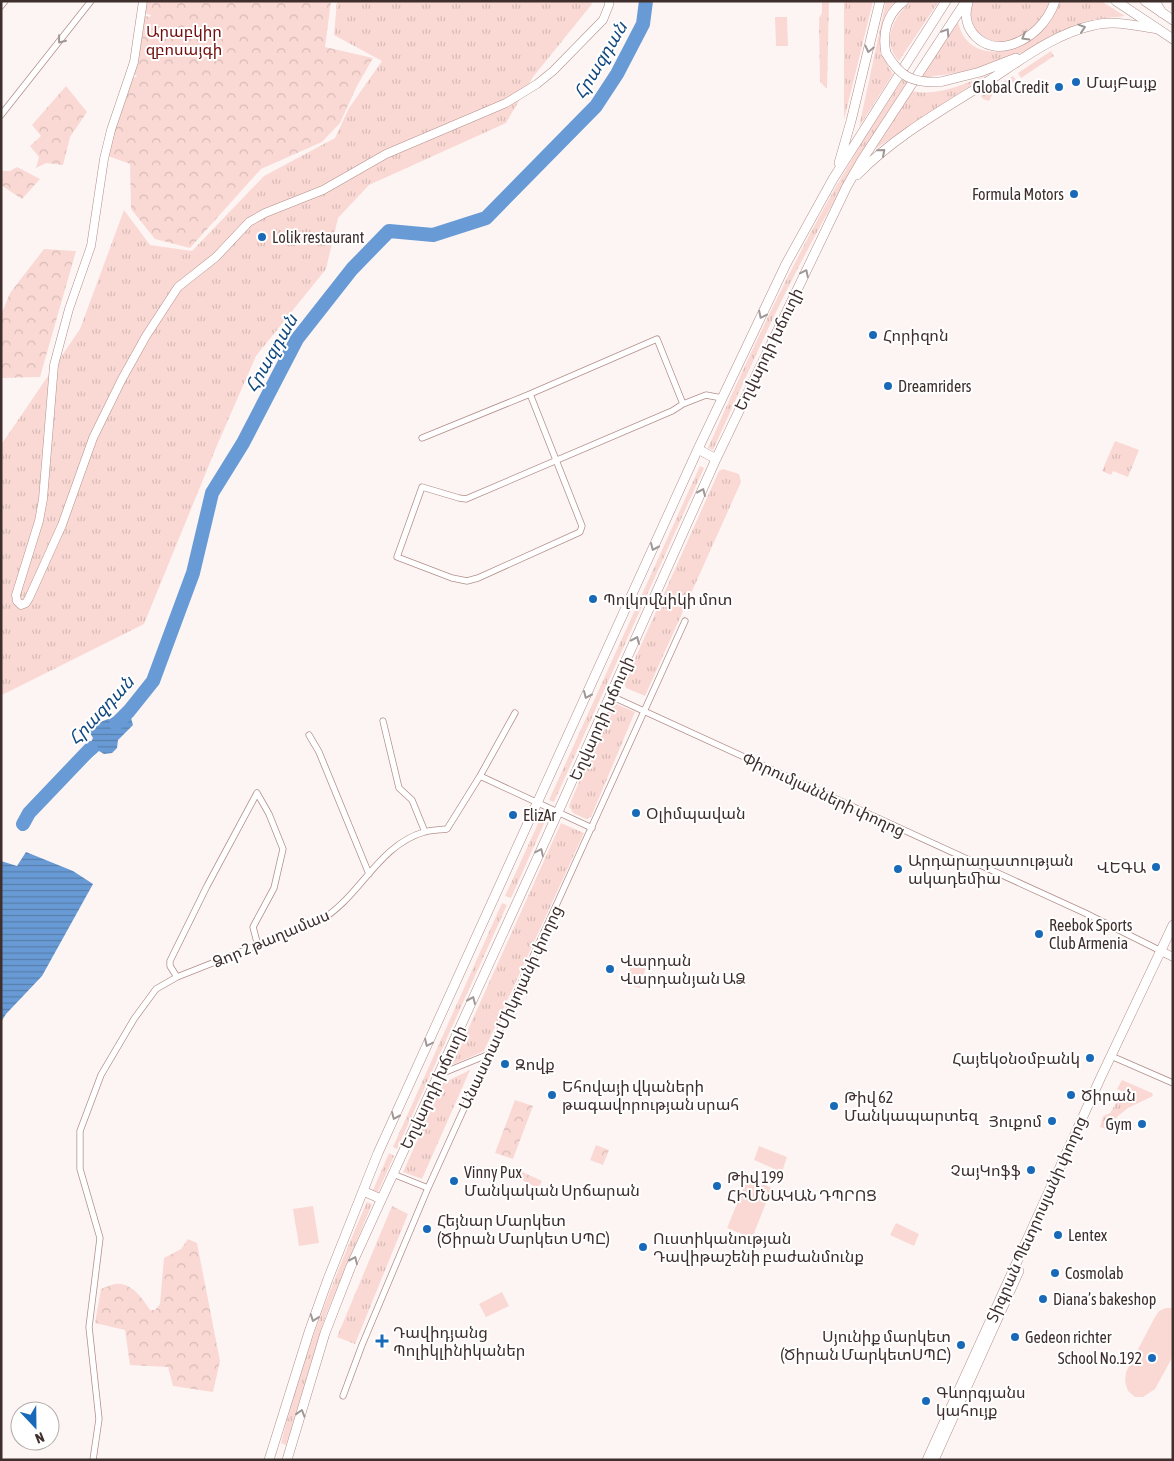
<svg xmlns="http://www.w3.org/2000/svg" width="1174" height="1461" font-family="'Asap Condensed','Noto Sans Armenian',sans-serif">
	<defs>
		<pattern id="grass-tufts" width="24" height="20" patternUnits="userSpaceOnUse" patternTransform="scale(1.25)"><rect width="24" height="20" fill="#fad9d4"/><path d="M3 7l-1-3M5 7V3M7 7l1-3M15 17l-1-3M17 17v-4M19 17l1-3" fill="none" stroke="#d7bbb6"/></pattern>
		<pattern id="forest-crowns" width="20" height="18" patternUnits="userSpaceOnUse" patternTransform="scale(1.25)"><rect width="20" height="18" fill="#fad9d4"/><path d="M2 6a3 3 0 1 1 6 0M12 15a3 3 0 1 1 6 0" fill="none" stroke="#d7bbb6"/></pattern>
		<pattern id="water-rules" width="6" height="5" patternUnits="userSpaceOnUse" patternTransform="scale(1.25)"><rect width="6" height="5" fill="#689bd5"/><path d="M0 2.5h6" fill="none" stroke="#577fad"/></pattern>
	</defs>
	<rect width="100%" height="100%" fill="#fdf5f4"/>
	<path fill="url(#grass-tufts)" d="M337,1H591L592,4L533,77L506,123L369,185L338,218L326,269L256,356L218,443L144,624L2,695L1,697V445L80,329L124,210L150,245L192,251L264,176L335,138L349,108L382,61L334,35Z
		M822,1H829L827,89L820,82L819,18L822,13Z
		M844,1H873L844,120Z
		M886,1H895C876,22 877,51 893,74L859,127Z
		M912,1H939L899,61C880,41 895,14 912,1Z
		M974,1H1050C1040,25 1014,52 986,38C978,34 974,29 972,20C970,13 970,8 974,1Z
		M1057,1H1101L1125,16C1111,18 1096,18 1083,22C1061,29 1042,44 1021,53C990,66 953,76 920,77L958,21C966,65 1021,56 1043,29C1050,21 1054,11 1057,1Z
		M1051,51L1054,56L1021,78L1018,73Z
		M987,75L875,149L912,91C937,97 964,84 987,75Z
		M1013,76L1016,80L992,95L989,101L983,99L981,96Z
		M903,79L907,82C867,143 830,206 796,272C766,330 740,391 713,450L708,448C764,320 824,195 903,79Z
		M1115,441L1139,450L1128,477L1113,471L1111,475L1102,471Z
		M700,466L704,468L554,802L549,800Z
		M723,469L739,474L741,482L645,696L626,688L624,683L719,471Z
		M616,704L635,712L591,817L586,819L573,813L569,806L610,708Z
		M542,815L547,817L511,898L505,896Z
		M561,823L584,833L484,1051L452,1065Z
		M502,903L507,905L397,1149L393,1147Z
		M470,1070L422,1179L403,1172L443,1083Z
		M1122,1080L1152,1093L1153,1096L1128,1108L1118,1116L1106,1129L1100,1127L1103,1116L1110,1113L1123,1092L1117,1089Z
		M389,1153L394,1156L378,1192L373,1190Z
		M367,1202L372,1204L325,1317L286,1445L281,1443C302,1359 332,1282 367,1202Z
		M392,1206L408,1214L355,1344L337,1337Z"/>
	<path fill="url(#forest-crowns)" d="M146,1H331L325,47L373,58L357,86L340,123L322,142L261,169L190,248L155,239L131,209L130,164L108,156L114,129L132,77H136L137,75L133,74L136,63L145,16L150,17L151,15L144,13Z
		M66,86L87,112L70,137L63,165L46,163L36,168L39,157L30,146L41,136L32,125Z
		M17,167L40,179L22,199L1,185V171H10Z
		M44,249L76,251L40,377L1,378V315L10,293Z
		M515,1100L533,1106L513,1159L495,1153Z
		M596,1145L609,1150L603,1165L590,1160Z
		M516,1169L542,1181L540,1185L536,1187L514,1176Z
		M188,1239L197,1243L220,1361L213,1392L173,1386L168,1367L130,1365L125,1330L95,1323L101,1289C107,1287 114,1283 120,1284C132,1284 144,1300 150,1310H155L160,1304L164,1258L181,1249Z"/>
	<path fill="#fad9d4" d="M775,17H787L788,46H776Z
		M634,956L648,960L640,988L626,984Z
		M759,1146L787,1157L782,1172L754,1160Z
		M748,1177L772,1188L752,1238L727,1228Z
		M313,1206L319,1243L299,1246L293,1209Z
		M896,1223L919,1234L914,1246L890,1235Z
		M502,1292L509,1306L486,1317L479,1304Z
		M1166,1308H1173V1356L1155,1389L1143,1397H1135L1128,1391L1125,1382L1126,1372L1155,1317L1159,1311Z"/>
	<path fill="url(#water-rules)" d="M129,711L133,725L118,740L117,748L112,753L104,754L99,751L84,764L78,761L75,756L91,742L93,738L89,731L93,723L103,721Z
		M26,852L73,871L93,884L42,976L6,1014L1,1022V861L17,866Z"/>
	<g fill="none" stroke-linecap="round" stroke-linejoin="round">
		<path stroke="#689bd5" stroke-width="14" d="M116,724L129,711L153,681L193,573L212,493L243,443L297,339L352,269L389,231L433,235L486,218L596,106L617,74L643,24L646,1
			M23,824L29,813L91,748"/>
		<defs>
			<path id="minor" d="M1,6L5,1
				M1,115L91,1
				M530,394L657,339L683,404
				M422,438L530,394L582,526L580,532L478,578L467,581L452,578L397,557L422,487L459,498L466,499L672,411L683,404L706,395L722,398
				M611,696L1085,913L1161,951
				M383,721L399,788L412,800L425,832
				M309,735L319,752L369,874
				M480,776L515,713
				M257,793L269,814L283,849L274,888L253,927L258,946
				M177,977L170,966V961L207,886L257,793
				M1111,1056L1173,1083
				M438,1075L487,1055
				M393,1174L428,1188
				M343,1396L362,1345L428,1188L685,621
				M93,1460L99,1419L89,1327L100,1238L80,1169V1131L101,1075L134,1019L156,989L177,977L319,921C360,898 377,846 424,832C431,830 440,830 447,829L480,776L592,828"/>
			<path id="tertiary" d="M143,1L134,62L111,130L104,159L91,246L69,309L54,365L43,499L39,521L16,595L17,601L21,605L26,603L29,598L62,525L93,438L122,379L146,336L178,287L216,257L249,222L265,213L323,190L386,154L506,103L537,84L553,71L603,20L609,5V1
				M1161,951L1173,957"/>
			<path id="secondary" d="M1116,1L1173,39
				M1145,1L1173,20
				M927,1460L1100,1079L1173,925
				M934,1460L1019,1271"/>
			<path id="primary" d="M1155,1L1162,13
				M968,3C959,29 984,53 1010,45C1031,39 1048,22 1055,1
				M886,53C882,33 887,14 904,1
				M940,82L980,72L1016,58
				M839,163L851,121L880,1
				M857,175C895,136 944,109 990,80C1022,59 1056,33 1094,25C1115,20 1137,26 1158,29
				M698,449L716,459
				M363,1191L381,1199
				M269,1460L309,1332L328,1279L378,1153L698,449L786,264L833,179L946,1
				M287,1460L325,1333L351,1266L546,839L716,459L847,186L862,160L966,1"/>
		</defs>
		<use href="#minor" stroke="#b38f8a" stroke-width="7"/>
		<use href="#tertiary" stroke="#b38f8a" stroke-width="9"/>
		<use href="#secondary" stroke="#b38f8a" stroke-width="10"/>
		<use href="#primary" stroke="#b38f8a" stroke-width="10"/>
		<use href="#minor" stroke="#fff" stroke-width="5.5"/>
		<use href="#tertiary" stroke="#fff" stroke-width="8"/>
		<use href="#secondary" stroke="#fff" stroke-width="9"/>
		<use href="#primary" stroke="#fff" stroke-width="9"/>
		<defs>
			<path id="primary-bridge" d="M886,53C900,77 912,83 940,82"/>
		</defs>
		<use href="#primary-bridge" stroke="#b38f8a" stroke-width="10" stroke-linecap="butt"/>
		<use href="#primary-bridge" stroke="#fff" stroke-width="9"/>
	</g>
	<defs><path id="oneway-chevron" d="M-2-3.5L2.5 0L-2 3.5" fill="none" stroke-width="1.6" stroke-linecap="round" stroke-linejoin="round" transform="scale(1.25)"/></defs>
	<g stroke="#9e9796">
		<use href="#oneway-chevron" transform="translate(1082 28) rotate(-18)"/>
		<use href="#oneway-chevron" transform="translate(946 32) rotate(-57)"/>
		<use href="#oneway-chevron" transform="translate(1025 37) rotate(150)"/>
		<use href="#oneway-chevron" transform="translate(61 40) rotate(128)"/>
		<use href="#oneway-chevron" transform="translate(869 49) rotate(103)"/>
		<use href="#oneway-chevron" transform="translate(882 152) rotate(-41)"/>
		<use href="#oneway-chevron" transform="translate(805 273) rotate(-64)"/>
		<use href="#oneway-chevron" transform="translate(762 315) rotate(116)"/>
		<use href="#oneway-chevron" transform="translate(702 492) rotate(-66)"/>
		<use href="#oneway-chevron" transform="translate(654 547) rotate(114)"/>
		<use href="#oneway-chevron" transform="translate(636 640) rotate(-66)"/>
		<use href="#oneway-chevron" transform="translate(587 695) rotate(114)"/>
		<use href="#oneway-chevron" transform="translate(540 852) rotate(-65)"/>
		<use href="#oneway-chevron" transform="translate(472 1000) rotate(-66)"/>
		<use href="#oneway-chevron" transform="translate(428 1043) rotate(115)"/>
		<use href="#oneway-chevron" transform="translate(395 1116) rotate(114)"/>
		<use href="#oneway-chevron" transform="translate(354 1260) rotate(-66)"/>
		<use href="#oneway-chevron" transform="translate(314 1318) rotate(110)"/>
		<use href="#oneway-chevron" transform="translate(301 1413) rotate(-73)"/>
	</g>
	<g fill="#186ab8" stroke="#fff" stroke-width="2">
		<circle cx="1076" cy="82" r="5"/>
		<circle cx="1059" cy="87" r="5"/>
		<circle cx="1074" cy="194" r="5"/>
		<circle cx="262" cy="237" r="5"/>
		<circle cx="873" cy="335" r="5"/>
		<circle cx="888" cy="386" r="5"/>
		<circle cx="593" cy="599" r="5"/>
		<circle cx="636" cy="813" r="5"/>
		<circle cx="513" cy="815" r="5"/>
		<circle cx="1156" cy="867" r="5"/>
		<circle cx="898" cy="869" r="5"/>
		<circle cx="1039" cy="934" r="5"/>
		<circle cx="610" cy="969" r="5"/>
		<circle cx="1090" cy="1058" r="5"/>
		<circle cx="505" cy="1064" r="5"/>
		<circle cx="552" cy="1095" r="5"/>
		<circle cx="1071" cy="1095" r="5"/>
		<circle cx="834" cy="1106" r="5"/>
		<circle cx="1052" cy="1121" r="5"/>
		<circle cx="1142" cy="1124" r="5"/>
		<circle cx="1031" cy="1170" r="5"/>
		<circle cx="454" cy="1181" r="5"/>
		<circle cx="717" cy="1186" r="5"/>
		<circle cx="427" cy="1229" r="5"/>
		<circle cx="1058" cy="1235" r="5"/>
		<circle cx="643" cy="1247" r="5"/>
		<circle cx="1055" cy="1273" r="5"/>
		<circle cx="1043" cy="1299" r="5"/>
		<circle cx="1015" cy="1337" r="5"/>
		<path d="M379.5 1333.5h5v5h5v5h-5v5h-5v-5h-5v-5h5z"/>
		<circle cx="961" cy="1345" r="5"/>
		<circle cx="1152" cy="1358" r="5"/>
		<circle cx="926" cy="1401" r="5"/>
	</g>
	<g text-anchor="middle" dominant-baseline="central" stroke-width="4" stroke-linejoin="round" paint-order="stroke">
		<g font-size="16" fill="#710e0d" stroke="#fff">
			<text x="184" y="31">Արաբկիր<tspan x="184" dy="18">զբոսայգի</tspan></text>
		</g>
		<g font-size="16" fill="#3e2f2d" stroke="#fff" text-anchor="start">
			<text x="1086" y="82">ՄայԲայք</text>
			<text x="1049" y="87" text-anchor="end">Global Credit</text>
			<text x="1064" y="194" text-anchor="end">Formula Motors</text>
			<text x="272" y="237">Lolik restaurant</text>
			<text x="883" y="335">Հորիզոն</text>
			<text x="898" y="386">Dreamriders</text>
			<text x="603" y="599">Պոլկովնիկի մոտ</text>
			<text x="646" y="813">Օլիմպավան</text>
			<text x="523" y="815">ElizAr</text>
			<text x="908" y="860">Արդարադատության<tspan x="908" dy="18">ակադեմիա</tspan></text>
			<text x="1146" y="867" text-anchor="end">ՎԵԳԱ</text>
			<text x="1049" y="925">Reebok Sports<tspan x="1049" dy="18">Club Armenia</tspan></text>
			<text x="620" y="960">Վարդան<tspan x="620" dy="18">Վարդանյան ԱՁ</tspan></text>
			<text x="1080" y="1058" text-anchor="end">Հայեկօնօմբանկ</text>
			<text x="515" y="1064">Զովք</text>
			<text x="562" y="1086">Եհովայի վկաների<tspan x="562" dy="18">թագավորության սրահ</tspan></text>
			<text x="1081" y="1095">Ծիրան</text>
			<text x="844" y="1097">Թիվ 62<tspan x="844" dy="18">Մանկապարտեզ</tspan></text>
			<text x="1042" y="1121" text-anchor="end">Յուքոմ</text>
			<text x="1132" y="1124" text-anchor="end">Gym</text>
			<text x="1021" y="1170" text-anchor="end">ՉայԿոֆֆ</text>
			<text x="464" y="1172">Vinny Pux<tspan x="464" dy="18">Մանկական Սրճարան</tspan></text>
			<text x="727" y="1177">Թիվ 199<tspan x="727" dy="18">ՀԻՄՆԱԿԱՆ ԴՊՐՈՑ</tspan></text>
			<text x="437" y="1220">Հեյնար Մարկետ<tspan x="437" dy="18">(Ծիրան Մարկետ ՍՊԸ)</tspan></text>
			<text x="1068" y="1235">Lentex</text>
			<text x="653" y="1238">Ուստիկանության<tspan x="653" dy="18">Դավիթաշենի բաժանմունք</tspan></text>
			<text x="1065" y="1273">Cosmolab</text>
			<text x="1053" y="1299">Diana’s bakeshop</text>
			<text x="393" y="1332">Դավիդյանց<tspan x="393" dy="18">Պոլիկլինիկաներ</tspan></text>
			<text x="951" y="1336" text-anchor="end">Սյունիք մարկետ<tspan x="951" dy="18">(Ծիրան ՄարկետՍՊԸ)</tspan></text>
			<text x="1025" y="1337">Gedeon richter</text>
			<text x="1142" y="1358" text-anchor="end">School No.192</text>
			<text x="936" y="1392">Գևորգյանս<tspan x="936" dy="18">կահույք</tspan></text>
		</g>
		<g font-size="16" fill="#3e2f2d" stroke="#fff">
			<text transform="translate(768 349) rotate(-64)">Եղվարդի խճուղի</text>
			<text transform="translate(601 718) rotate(-66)">Եղվարդի խճուղի</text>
			<text transform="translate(824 794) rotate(25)">Փիրումյանների փողոց</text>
			<text transform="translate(271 938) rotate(-23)">Ձոր 2 թաղամաս</text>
			<text transform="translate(510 1007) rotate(-65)">Անաստաս Միկոյանի փողոց</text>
			<text transform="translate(433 1087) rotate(-65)">Եղվարդի խճուղի</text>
			<text transform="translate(1036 1219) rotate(-66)">Տիգրան Պետրոսյանի փողոց</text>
		</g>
		<g font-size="18" font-style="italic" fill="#13497f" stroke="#fff">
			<text transform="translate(600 60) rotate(-59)">Հրազդան</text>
			<text transform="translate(271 353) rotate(-60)">Հրազդան</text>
			<text transform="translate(101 710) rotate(-47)">Հրազդան</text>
		</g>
	</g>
	<rect width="1174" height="1461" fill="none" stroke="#3e2f2d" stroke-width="5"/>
	<g transform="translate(35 1426) rotate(158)"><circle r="24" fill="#ffffff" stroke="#b2acab"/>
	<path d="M0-4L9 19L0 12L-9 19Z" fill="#186ab8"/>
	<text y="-8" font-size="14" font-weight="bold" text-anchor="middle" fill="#3e2f2d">N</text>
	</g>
</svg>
